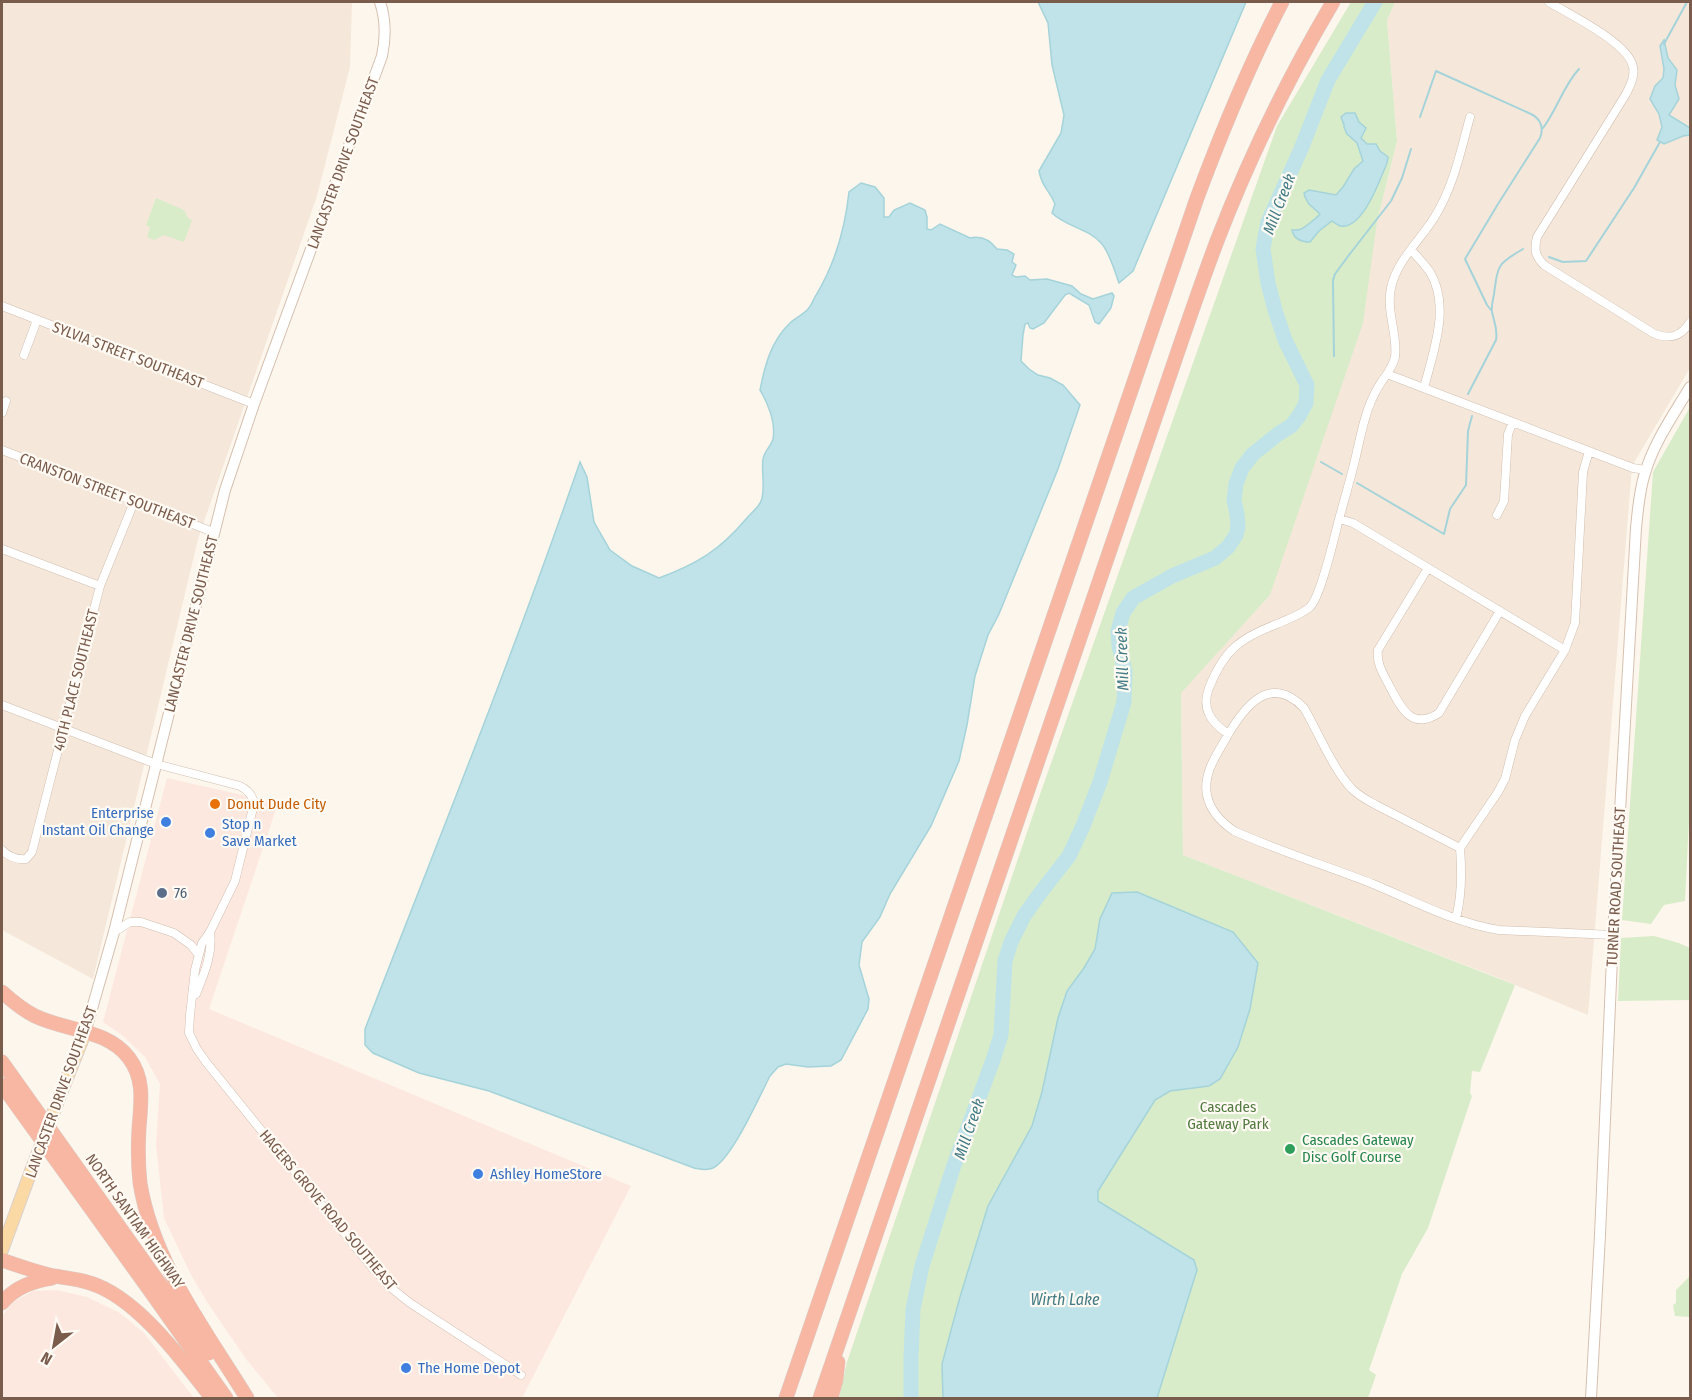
<svg xmlns="http://www.w3.org/2000/svg" width="1692" height="1400" font-family="'Fira Sans Condensed',sans-serif">
	<rect width="100%" height="100%" fill="#fdf6ec"/>
	<path fill="#f5e8da" d="M2,2H352L350,67L317,196L198,539L93,979L2,930Z
		M1395,2H1690V368L1632,466L1588,1015L1491,975L1183,855L1181,692L1270,595L1377,222L1397,141L1387,20Z"/>
	<path fill="#fde8e0" d="M167,778L278,803L209,1009L631,1186L522,1398H278L246,1359L207,1302L191,1275L164,1218L156,1145L160,1084L145,1057L123,1036L103,1022Z
		M57,1290L87,1297L120,1313L144,1333L194,1398H2V1316L13,1302L33,1291Z"/>
	<path fill="#d8ecc9" d="M1351,2H1395L1387,20L1397,141L1377,222L1363,323L1270,595L1181,693L1183,855L1515,985L1480,1072L1472,1071L1470,1093L1472,1096L1428,1228L1402,1274L1369,1370L1376,1375L1368,1398H839L847,1362L1038,800L1277,126Z
		M156,198L184,210L188,218L192,220L184,242L164,235L154,240L147,237L150,227L146,225Z
		M1690,407V800L1685,901L1664,905L1651,924L1622,920L1653,472Z
		M1654,936L1679,943L1690,948V1000L1618,1001L1621,938Z
		M1690,1276V1317L1675,1316L1673,1305L1676,1303V1290Z"/>
	<path fill="#bfe3e8" stroke="#a5d3da" stroke-width="1.5" d="M1038,2H1246L1133,271L1119,283C1115,272 1109,251 1101,243C1088,228 1066,227 1052,213L1055,204C1049,189 1042,188 1039,171L1061,133L1064,115L1052,65L1048,23Z
		M1664,40L1668,58L1677,70L1675,85L1679,99L1669,115L1690,128V135L1683,136L1664,144L1657,140L1662,127L1659,114L1650,99L1655,86L1663,78L1664,69L1660,46Z
		M1346,113H1355L1359,122L1366,128L1361,138L1367,144H1376L1380,151L1388,157L1387,163C1380,179 1363,230 1340,226C1337,225 1335,223 1332,221L1319,231L1310,242C1302,242 1294,239 1292,230C1294,230 1300,230 1301,229C1304,228 1318,217 1320,214L1309,204L1305,197L1304,193L1309,190L1336,195L1343,187L1354,169L1363,161L1357,143L1347,134L1344,127V125L1341,117Z
		M861,183L875,187L884,198V217H889L894,210L910,203L925,210L927,217V229L931,230L940,224L970,238C982,235 990,240 997,249L1007,250L1014,254L1012,262L1016,265L1012,275L1016,277L1025,276L1030,280L1047,279L1072,286L1081,294L1093,299L1112,293L1114,296L1111,308L1099,324L1095,322L1089,305L1069,293L1065,295L1044,323L1033,329L1030,328L1028,323L1025,324L1023,335L1021,361L1029,369L1038,375L1050,378L1063,385L1080,405L1058,469L999,614L988,635L975,676L967,725L959,761L931,826L890,894L880,917L862,942L859,965L869,999L868,1009L841,1060L831,1066L808,1067L786,1064L778,1067L770,1076C759,1097 732,1159 713,1168C707,1171 700,1169 694,1168L489,1091L419,1073L373,1053L365,1045V1029C438,841 514,653 580,462L587,477L594,522L610,550L632,566L659,578C697,564 720,550 746,519C751,513 759,507 761,501C766,490 761,472 763,459C764,452 771,446 773,439C776,423 768,403 760,390C765,365 771,341 790,323C795,318 803,315 808,309C811,306 813,301 815,297C834,266 845,229 849,192Z
		M1137,892L1233,932L1258,963L1250,1009L1238,1047L1220,1079L1209,1086L1170,1091L1155,1100L1098,1191V1201L1194,1260L1197,1270L1157,1398H943L942,1364L960,1297L988,1206L1032,1126L1042,1092L1058,1018L1067,991L1084,968L1095,949L1100,919L1112,893Z"/>
	<g fill="none" stroke-linecap="round" stroke-linejoin="round">
		<path stroke="#a5d3da" stroke-width="2" d="M1664,44L1687,2
			M1420,117L1436,71L1531,114C1541,119 1544,128 1540,138L1498,204L1465,259L1487,305L1491,310
			M1543,128C1557,110 1563,86 1579,69
			M1549,257L1563,262L1586,261L1634,188L1660,142
			M1334,356L1333,280L1335,274L1349,255L1391,201L1402,178L1411,149
			M1468,394L1496,340C1498,329 1494,322 1492,312C1491,306 1493,300 1494,294C1498,265 1497,264 1523,249
			M1321,462L1342,474
			M1357,483L1444,534L1450,509L1466,485L1468,431L1472,416"/>
		<path stroke="#bfe3e8" stroke-width="15" d="M911,1398V1358L913,1309L922,1266L953,1168L993,1060L1001,1035L1005,961L1011,942L1024,916L1038,896L1069,856L1083,826L1100,782L1124,702L1125,672L1119,646L1118,631L1123,613L1133,598L1172,576L1215,558L1228,547L1236,535L1238,527L1237,514L1234,500L1236,484L1242,468L1253,454L1278,434L1291,426L1299,416L1306,403L1307,385L1285,340L1275,310L1268,283L1263,249L1265,237L1268,222L1301,149L1328,80L1375,2"/>
		<defs>
			<path id="minor" d="M1549,2C1570,15 1629,43 1633,67C1635,77 1630,86 1626,94L1537,237C1534,249 1535,256 1544,265L1653,333C1669,340 1681,337 1690,322
				M1411,250C1418,257 1424,264 1430,272C1451,307 1433,352 1424,388
				M2,306L254,404
				M24,355L37,320
				M1387,374C1390,369 1394,363 1395,357C1398,335 1386,312 1391,288C1397,259 1423,238 1437,213C1454,184 1461,150 1470,117
				M2,413L6,401
				M2,450L213,532
				M1497,515L1504,501L1508,434L1513,422
				M1339,519C1345,498 1351,477 1356,456C1363,425 1367,400 1387,374L1633,468L1645,470
				M2,549L100,586
				M1428,568L1378,650C1376,664 1384,675 1390,687C1401,708 1412,731 1439,713L1500,611
				M1565,650L1575,623L1583,472L1589,451
				M2,705L156,764L240,786C248,790 253,795 254,804L235,881L210,932L202,943L195,970L190,1015L189,1033L197,1049L206,1062L370,1265L390,1287L410,1303L521,1375
				M1228,734C1211,722 1201,709 1209,688C1224,650 1240,638 1277,624C1288,619 1301,615 1310,607C1321,596 1334,538 1339,519L1353,523L1565,650L1525,716L1515,740L1505,779L1498,792L1460,848
				M2,850C9,857 16,860 26,859L32,852L100,586L134,502
				M1456,918C1462,895 1462,872 1460,848L1376,805C1367,800 1359,796 1352,789C1333,769 1318,732 1304,708C1269,672 1243,708 1225,740C1215,757 1203,775 1207,795C1210,811 1221,822 1234,831C1279,851 1327,866 1373,884C1414,901 1455,923 1499,930L1613,935
				M114,932L130,922H141L174,933L191,945L198,954
				M196,994C204,974 213,954 210,932"/>
			<path id="secondary" d="M85,1033L114,932L225,490L254,404L382,56C386,37 386,20 380,2
				M1591,1398L1600,1235L1613,935L1636,528C1638,510 1639,491 1645,473C1654,442 1674,414 1690,387"/>
			<path id="primary" d="M61,1093L85,1033
				M2,1250L31,1171"/>
			<path id="motorway" d="M2,992C12,1001 23,1010 35,1016C66,1031 107,1029 129,1058C145,1079 141,1103 139,1128C138,1146 138,1165 140,1183C153,1263 206,1331 247,1398
				M2,1062L209,1353
				M2,1085L151,1292L226,1398
				M2,1260C19,1266 36,1272 54,1276C66,1278 78,1279 90,1283C137,1297 183,1361 212,1398
				M2,1303C14,1288 32,1281 52,1278
				M786,1398L1197,198C1222,131 1249,65 1282,2
				M820,1398L1177,354C1190,316 1203,278 1217,241C1249,158 1288,78 1333,2
				M831,1398L836,1380L838,1362"/>
		</defs>
		<use href="#minor" stroke="#d1beb0" stroke-width="9"/>
		<use href="#secondary" stroke="#d6c0b0" stroke-width="12"/>
		<use href="#primary" stroke="#dad1cd" stroke-width="14"/>
		<use href="#motorway" stroke="#dad1cd" stroke-width="15"/>
		<use href="#minor" stroke="#fff" stroke-width="8"/>
		<use href="#secondary" stroke="#fff" stroke-width="10"/>
		<use href="#primary" stroke="#fbd9a5" stroke-width="12"/>
		<use href="#motorway" stroke="#f7b7a3" stroke-width="14"/>
		<defs>
			<path id="primary-bridge" d="M31,1171L61,1093"/>
		</defs>
		<use href="#primary-bridge" stroke="#dad1cd" stroke-width="14" stroke-linecap="butt"/>
		<use href="#primary-bridge" stroke="#fbd9a5" stroke-width="12"/>
	</g>
	<circle fill="#e8710a" stroke="#fffaf3" stroke-width="2" cx="215" cy="804" r="6"/>
	<g fill="#3f7fe0" stroke="#fffaf3" stroke-width="2">
		<circle cx="166" cy="822" r="6"/>
		<circle cx="210" cy="833" r="6"/>
		<circle cx="478" cy="1174" r="6"/>
		<circle cx="406" cy="1368" r="6"/>
	</g>
	<circle fill="#5c6f8a" stroke="#fffaf3" stroke-width="2" cx="162" cy="893" r="6"/>
	<circle fill="#2e9e5b" stroke="#fffaf3" stroke-width="2" cx="1290" cy="1149" r="6"/>
	<g text-anchor="middle" dominant-baseline="central" stroke-width="4.5" stroke-linejoin="round" paint-order="stroke">
		<g font-size="15" fill="#7a5c4d" stroke="#fffaf3">
			<text transform="translate(343 163) rotate(-70)">LANCASTER DRIVE SOUTHEAST</text>
			<text transform="translate(128 355) rotate(21)">SYLVIA STREET SOUTHEAST</text>
			<text transform="translate(107 491) rotate(21)">CRANSTON STREET SOUTHEAST</text>
			<text transform="translate(191 624) rotate(-76)">LANCASTER DRIVE SOUTHEAST</text>
			<text transform="translate(76 680) rotate(-76)">40TH PLACE SOUTHEAST</text>
			<text transform="translate(1616 887) rotate(-87)">TURNER ROAD SOUTHEAST</text>
			<text transform="translate(61 1092) rotate(-70)">LANCASTER DRIVE SOUTHEAST</text>
			<text transform="translate(328 1210) rotate(50)">HAGERS GROVE ROAD SOUTHEAST</text>
			<text transform="translate(135 1221) rotate(55)">NORTH SANTIAM HIGHWAY</text>
		</g>
		<g font-size="15" fill="#c56008" stroke="#fffaf3" text-anchor="start">
			<text x="227" y="804">Donut Dude City</text>
		</g>
		<g font-size="15" fill="#366cbe" stroke="#fffaf3" text-anchor="start">
			<text x="154" y="813" text-anchor="end">Enterprise<tspan x="154" dy="17">Instant Oil Change</tspan></text>
			<text x="222" y="824">Stop n<tspan x="222" dy="17">Save Market</tspan></text>
			<text x="490" y="1174">Ashley HomeStore</text>
			<text x="418" y="1368">The Home Depot</text>
		</g>
		<g font-size="15" fill="#4e5e75" stroke="#fffaf3" text-anchor="start">
			<text x="174" y="893">76</text>
		</g>
		<g font-size="15" fill="#537a41" stroke="#fffaf3">
			<text x="1228" y="1107">Cascades<tspan x="1228" dy="17">Gateway Park</tspan></text>
		</g>
		<g font-size="15" fill="#27864d" stroke="#fffaf3" text-anchor="start">
			<text x="1302" y="1140">Cascades Gateway<tspan x="1302" dy="17">Disc Golf Course</tspan></text>
		</g>
		<g font-size="16" font-style="italic" fill="#437c86" stroke="#fffaf3">
			<text transform="translate(1279 204) rotate(-69)">Mill Creek</text>
			<text transform="translate(1122 659) rotate(-92)">Mill Creek</text>
			<text transform="translate(969 1129) rotate(-71)">Mill Creek</text>
			<text x="1065" y="1299">Wirth Lake</text>
		</g>
	</g>
	<rect width="1692" height="1400" fill="none" stroke="#7a5c4d" stroke-width="6"/>
	<g transform="translate(54 1346) rotate(211)" stroke="#fffaf3" stroke-width="4.5" paint-order="stroke">
	<path d="M0-4.5L10 22L0 15L-10 22Z" fill="#7a5c4d"/>
	<text y="-9" font-size="16" font-weight="bold" text-anchor="middle" fill="#7a5c4d">N</text>
	</g>
</svg>
